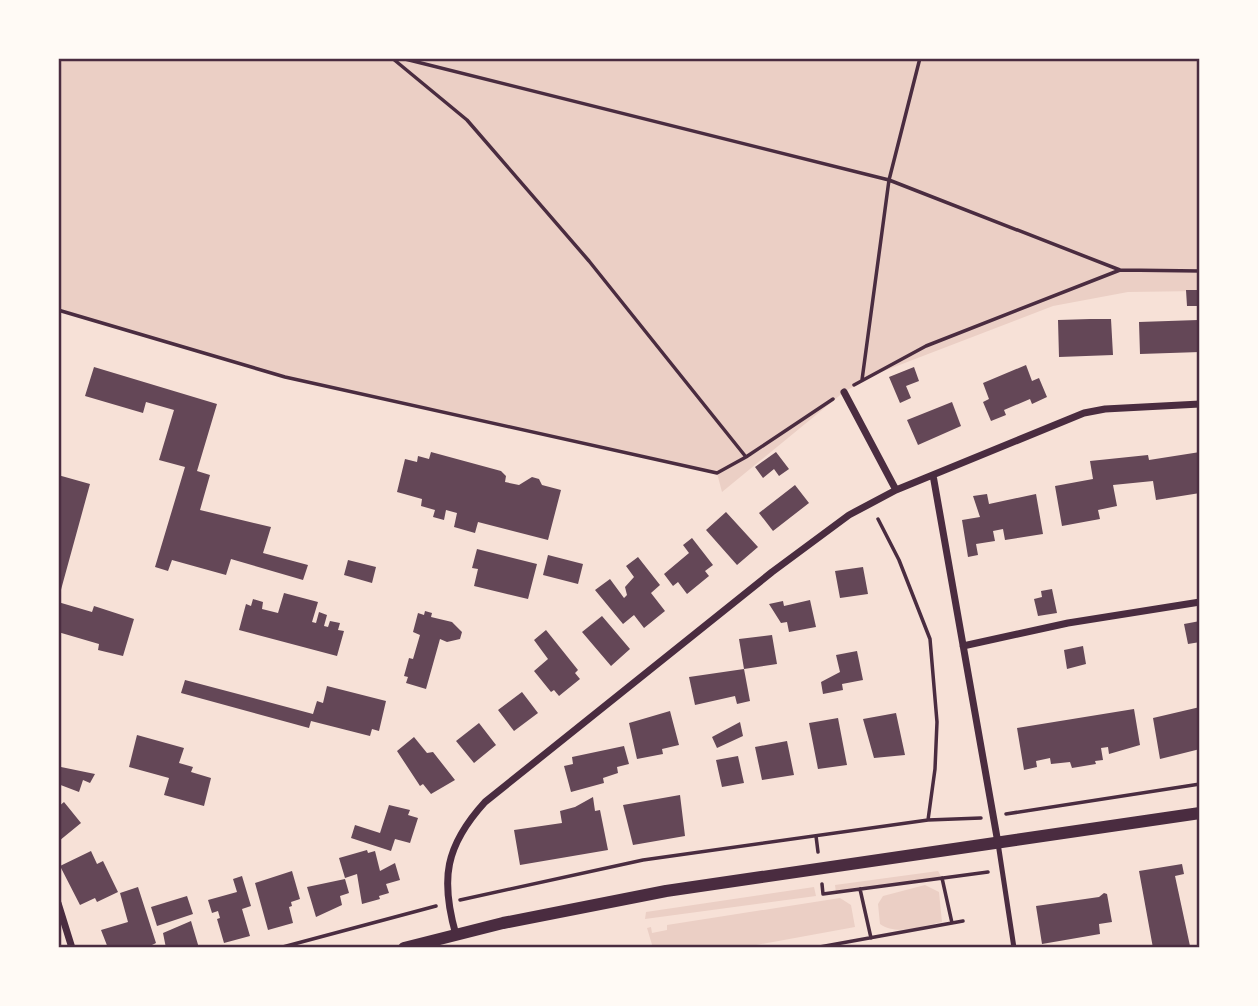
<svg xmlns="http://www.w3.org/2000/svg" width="1258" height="1006" font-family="Literata,serif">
	<rect width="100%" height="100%" fill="#f7e1d7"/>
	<path fill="#ebcfc5" d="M58,58H1200V291L1128,292L1053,306L876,374L844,392L722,492L717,473L285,377L58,310Z
		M938,871L942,878L836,893L835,885Z
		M925,885L939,892L942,922C923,926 897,936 880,924L878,904L883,896Z
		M814,887L816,896L645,919L646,912Z
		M840,898L851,905L855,927L740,948H653L647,928L651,927L652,933L667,930V925Z"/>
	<path fill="#644757" d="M1186,290H1200V306H1187Z
		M1090,319H1111L1113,355L1059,357L1058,320Z
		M1198,320L1200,352L1140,354L1139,322Z
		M1026,365L1032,381L1039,378L1047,397L1032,404L1030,399L1004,410L1006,415L991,421L983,402L989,399L983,383Z
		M94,367L217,404L197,471L210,475L200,510L271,527L263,553L308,565L303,580L231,559L226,575L172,560L168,571L155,567L185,467L159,460L174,410L146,402L143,413L85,396Z
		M914,367L919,381L906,386L911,398L900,403L889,377Z
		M952,402L961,426L918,445L907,420Z
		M431,452L501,471L506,476L505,482L519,485L532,477L539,479L542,485L561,490L548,540L478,522L475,533L454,527L457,513L446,510L444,520L433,517L435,510L421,506L422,499L397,492L405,459L417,462L418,456L429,459Z
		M776,452L789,469L779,476L774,469L763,478L755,467Z
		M1200,452V493L1156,500L1153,481L1113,485L1117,506L1098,510L1100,519L1062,526L1055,486L1093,479L1090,461L1148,455L1149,460Z
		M58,475L90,484L59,597H58Z
		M795,485L809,503L773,531L759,513Z
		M987,494L989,504L1036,494L1043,534L1005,540L1003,529L993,531L995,541L976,544L978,555L968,557L962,520L980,517L973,496Z
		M726,512L758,547L737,565L706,530Z
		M692,538L713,565L705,571L709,576L687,594L678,582L673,586L664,574L689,553L683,545Z
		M477,549L537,564L528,599L474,586L478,569L472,568Z
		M548,555L583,564L578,584L543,575Z
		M638,557L660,585L651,593L665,611L644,628L634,615L623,624L595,590L610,579L624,598L627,595L625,587L634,577L626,566Z
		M348,560L376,567L372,583L344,575Z
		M863,567L868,594L840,598L835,571Z
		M1052,589L1057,613L1038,616L1034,599L1042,597L1041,591Z
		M284,593L318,602L312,622L316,623L319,612L327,615L324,626L328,627L330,621L340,623L338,630L344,631L337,656L239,630L246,604L251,606L253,599L263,602L262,609L278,613Z
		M810,600L816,627L789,632L787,622L781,623L769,604L783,601L784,606Z
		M58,602L92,612L94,606L134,619L123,656L98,650L99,644L58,632Z
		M425,611L432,613L431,617L452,622L462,632L460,639L447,642L440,639L426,689L406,683L408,677L404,676L409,658L413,659L420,635L413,632L418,613L424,615Z
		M602,616L630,649L611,666L582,632Z
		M1200,621V642L1188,644L1184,624Z
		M546,630L578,670L575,673L580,679L559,696L554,690L551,692L534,671L548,659L534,640Z
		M772,635L777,664L744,669L750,701L737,704L735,696L695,705L689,677L744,669L739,639Z
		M1083,646L1086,664L1067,669L1064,650Z
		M857,651L863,680L842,684L843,690L823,694L821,682L840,672L836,655Z
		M185,680L313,714L317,701L323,703L327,686L386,701L379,731L372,729L370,736L311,721L309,728L181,693Z
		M522,692L538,713L514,731L498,710Z
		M1200,707V749L1160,759L1153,718Z
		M1134,709L1140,745L1109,754L1108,747L1101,748L1103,760L1095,761L1096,764L1072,768L1070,762L1051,764L1050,758L1036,761L1037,767L1024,770L1017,728Z
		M670,711L679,745L662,749L663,754L637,759L629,723Z
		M896,713L905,755L874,758L863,719Z
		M838,718L847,765L818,769L809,723Z
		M740,722L743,736L717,748L712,737Z
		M479,723L496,745L474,763L456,741Z
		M137,735L184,748L179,763L193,767L191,772L211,778L204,806L164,795L169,778L129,767Z
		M414,737L427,753L433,752L455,780L431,794L423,784L420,786L397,751Z
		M787,741L794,775L762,780L755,747Z
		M624,746L629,764L617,767L618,773L603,778L604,783L571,792L564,766L573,764L572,757Z
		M738,756L744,783L722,787L716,760Z
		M61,767L95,774L90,783L83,780L79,792L58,784Z
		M680,795L685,836L633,845L623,805Z
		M593,797L595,811L600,810L608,850L520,865L514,830L562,823L560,811L575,807Z
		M64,802L81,823L59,841L58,807Z
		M389,805L410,810L408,815L418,818L410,843L395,839L391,851L351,838L355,825L380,833Z
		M367,850L368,853L375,851L380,871L395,863L400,880L386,884L389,893L379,896L380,899L362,904L357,874L345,878L339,858Z
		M91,851L97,864L103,861L118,892L97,902L95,898L80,905L60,866Z
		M1182,864L1184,874L1175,876L1190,946L1153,948L1139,871Z
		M292,871L300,899L291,902L292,906L289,907L293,923L268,930L255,883Z
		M242,876L251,906L242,909L250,936L224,943L217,919L220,918L218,911L212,913L208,900L237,892L233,879Z
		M345,879L349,893L340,896L342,905L316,917L307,887Z
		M138,887L156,943L146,948H108L101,930L128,922L120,893Z
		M1104,893L1107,894L1112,922L1099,924L1100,934L1042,944L1036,906L1099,897Z
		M187,896L193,914L157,926L151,907Z
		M191,921L199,948H166L163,933Z"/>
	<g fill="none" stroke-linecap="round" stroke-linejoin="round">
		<path stroke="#4a2c40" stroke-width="3.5" d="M392,58L467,120L589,261L746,457
			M401,58L889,180L1120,270L1200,271
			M58,310L285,377L717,473L746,457L833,399
			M862,380L889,180L920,58
			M854,385L926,346L1120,270
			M878,519L899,560L930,639L937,722L935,769L928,820
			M1006,814L1200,784
			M816,836L818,852
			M942,878L952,923
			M822,884L823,894L988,872
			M860,889L871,938
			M460,900L643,860L928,820L981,818
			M279,948L436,906
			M814,948L963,921"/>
		<path stroke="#4a2c40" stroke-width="5" d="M998,843L1014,948
			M1097,948H1098"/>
		<path stroke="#4a2c40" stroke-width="7" d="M844,392L896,490
			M933,475L998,843
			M963,646L1068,623L1200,602
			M58,903L72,948
			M456,935C440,879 445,846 485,802L772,572L849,515L896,490L1084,413L1105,409L1200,404"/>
		<path stroke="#4a2c40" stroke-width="12" d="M404,948L503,923L666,891L1200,813"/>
	</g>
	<rect width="1258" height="1006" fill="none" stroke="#fffaf5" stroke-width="119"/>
	<rect x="60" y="60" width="1138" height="886" fill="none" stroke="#4a2c40" stroke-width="2.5"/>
</svg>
